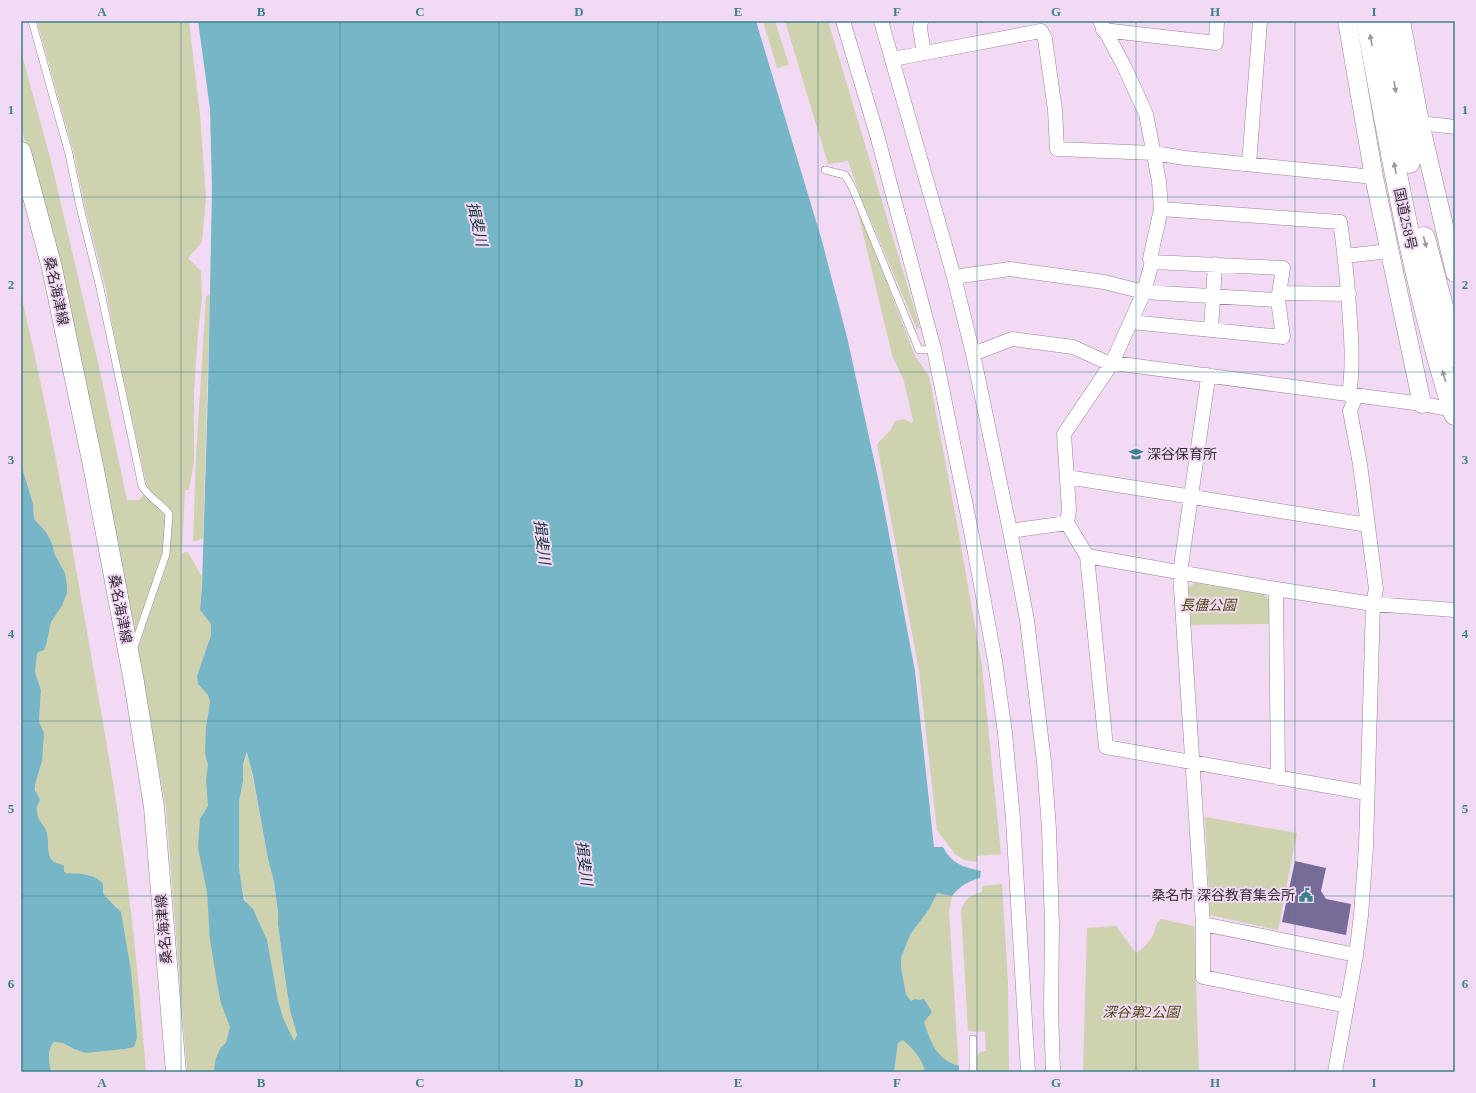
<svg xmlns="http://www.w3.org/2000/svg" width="1476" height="1093" font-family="'Times New Roman','Noto Sans JP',serif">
	<rect width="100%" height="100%" fill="#f2daf5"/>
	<path fill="#cfd2af" d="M37,21H189L200,115L206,198L202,242L188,258L201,271L202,299L198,333L194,392V461L189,490H185L182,553L188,552L202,577L200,610L211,624V635L197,676L198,684L208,695L210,702L206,727L208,765L242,1072H187L166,808L136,652L141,641L139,632L131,628L59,268L21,126V51L51,161L99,367L127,500H140L147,487L120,365L105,285L85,207L74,154Z
		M763,21H775L789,65L777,68Z
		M785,21H828L920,328L917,329L860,195L848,161L828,164Z
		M855,200L915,356L929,376L958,529L982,666L1001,854L977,856V862L964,860L955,854L937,830L919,671L877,444L890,431L895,421L904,419L912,423L913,421L904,381L892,355Z
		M21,295C48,408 68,522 88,637C100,708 114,780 123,852C134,925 140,998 146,1072H51L50,1071C50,1061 47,1049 54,1042L63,1043L74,1049L86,1053L125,1049L134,1047L137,1038L117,907C108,899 102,897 103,884L90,875L66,873L64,871V866L55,863L51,859L49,852L47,832L38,820L36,810L37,805L35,785L42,761L39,722L41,690L35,672L37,652L46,646L51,622L62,606L67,593L65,573L55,555L52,543L46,532L34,519L33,504L21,464Z
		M210,295L203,538L197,541H193L196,457L206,296Z
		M1195,583L1263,594L1270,601V624L1189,625L1186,589Z
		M248,752L268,859L274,882L278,912V925L286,984L290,1010L297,1035V1070L242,889L239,868V802L243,781V764Z
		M1205,817L1297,833L1278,930L1210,915Z
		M1002,884L1008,982L1009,1072H977V1056L980,1052L986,1051L985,1032L968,1031L961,910C966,898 969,896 982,892V886Z
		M937,893L952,896L949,911L959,1072H894L898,1043L903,1040L911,1001L906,994L901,967V958L910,935L930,908Z
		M1161,919L1194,926L1199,1072H1083L1087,928L1116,926L1136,953C1144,948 1150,942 1154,933C1157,925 1154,926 1161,919Z"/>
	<path fill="#77b6c7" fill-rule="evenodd" d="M198,21H756L822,241L847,337L880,487L915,671L934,847H943C952,864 963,867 981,871L980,878C968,881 960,886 952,896L937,893L930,908L910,935L901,958V967L906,994L911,1001L915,999L919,1000L924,999L932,1012L924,1022C931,1043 936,1059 959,1066V1072H925C923,1059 912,1048 903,1040L898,1043L894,1072H215L214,1068L216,1058L221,1047L226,1043L230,1027L221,1003L217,983L210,940L207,892L198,848L200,819L208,806L206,780L208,765L205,753L206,727L210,702L208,695L198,684L197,676L211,635V624L200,610L202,586L208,390L212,190L210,109ZM247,752L253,776L268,859L274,882L278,912V925L286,984L290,1010L297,1035L294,1041L283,1018L278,1001L267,940L253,909L244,900L242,889L239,868V802L243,781V764Z
		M21,464L33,504L34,519L46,532L52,543L55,555L65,573L67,586V593L62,606L51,622L46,646L44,650L38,652L37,654L35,672L41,690L39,722L44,733L42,761L35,785V790L40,799C39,804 36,806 37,811C37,821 45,825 47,833C49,842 47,851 51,859C54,864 60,863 64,866V871L66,873C80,874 94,873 103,884V892L105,896L121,912L131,971L137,1038L134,1047L125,1049L86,1053L74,1049L63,1043L54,1042C47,1049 49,1063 51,1072H21Z"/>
	<path fill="#776b98" d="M1295,861L1326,868L1321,891L1326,899L1351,904L1346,935L1282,922Z"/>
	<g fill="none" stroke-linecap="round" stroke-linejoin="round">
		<defs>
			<path id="service" d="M32,21L69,154L80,207L100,288L142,486C149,498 161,503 169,514L166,554L135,644L131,645
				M825,170L845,175L853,189L919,350L934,349
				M973,1039V1072"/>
			<path id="minor" d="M843,21L877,135L934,349L971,531L995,661L1005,733L1013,819L1028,1072
				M881,21L954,277L973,354L1010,531L1027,620L1044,762L1049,829L1052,926L1051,1009L1053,1072
				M921,21L920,29L924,53
				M1100,21L1124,66L1146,114L1159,181L1161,209L1150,259L1152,262L1144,292L1112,363L1064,434L1069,510L1067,523L1087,556L1276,589L1373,604L1455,610
				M1103,30L1216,43L1217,21
				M893,59L1041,31L1045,39L1055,110L1057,149L1154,153L1185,158L1374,177
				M1420,123L1455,127
				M1249,164L1260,21
				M1161,209L1340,222C1345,255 1348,288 1350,321C1352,346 1353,370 1349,395
				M1345,256L1389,251
				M954,277L1010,269L1104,282L1144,292L1278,300
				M1279,293L1349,294
				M1131,322L1283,337L1278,300L1283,268L1152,262
				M1211,330L1215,264
				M973,354L1012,339L1073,347L1106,362L1422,404L1455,410
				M1207,375V385L1180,573L1203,924V977L1347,1006
				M1067,477L1368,525
				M1010,531L1067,523
				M1087,556L1106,747L1367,793
				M1276,589L1278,778
				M1203,924L1356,955
				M1335,1072L1356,955L1361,915L1366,847L1373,604L1376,589L1360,464L1350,411L1356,396"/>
			<path id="tertiary" d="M1347,21L1374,177L1422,404
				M1401,21L1420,123L1455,273"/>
			<path id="secondary" d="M21,152L52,268L94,470L134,682L154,807L176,1072"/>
			<path id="trunk" d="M1367,21C1392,153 1414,286 1455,414
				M1383,21L1409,162
				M1424,238L1455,356"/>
		</defs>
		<use href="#service" stroke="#98829a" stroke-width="8"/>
		<use href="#minor" stroke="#98829a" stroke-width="15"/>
		<use href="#tertiary" stroke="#98829a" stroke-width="19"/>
		<use href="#secondary" stroke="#98829a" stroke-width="21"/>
		<use href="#trunk" stroke="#98829a" stroke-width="23"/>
		<use href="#service" stroke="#fff" stroke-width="7"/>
		<use href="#minor" stroke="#fff" stroke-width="14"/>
		<use href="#tertiary" stroke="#fff" stroke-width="18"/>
		<use href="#secondary" stroke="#fff" stroke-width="20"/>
		<use href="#trunk" stroke="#fff" stroke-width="22"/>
	</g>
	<defs><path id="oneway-solid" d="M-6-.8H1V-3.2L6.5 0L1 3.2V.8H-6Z"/></defs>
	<g fill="#9a959a">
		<use href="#oneway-solid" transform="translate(1371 40) rotate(-101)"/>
		<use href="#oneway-solid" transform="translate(1395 87) rotate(80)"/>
		<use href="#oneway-solid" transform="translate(1395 168) rotate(-101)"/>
		<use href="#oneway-solid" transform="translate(1425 242) rotate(75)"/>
		<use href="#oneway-solid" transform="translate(1444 376) rotate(-106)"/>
	</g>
	<path fill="none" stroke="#3a818b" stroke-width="1" stroke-opacity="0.55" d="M181,21V1072M340,21V1072M499,21V1072M658,21V1072M818,21V1072M977,21V1072M1136,21V1072M1295,21V1072M21,197H1455M21,372H1455M21,546H1455M21,721H1455M21,896H1455"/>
	<defs>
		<symbol id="school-bare" viewBox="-9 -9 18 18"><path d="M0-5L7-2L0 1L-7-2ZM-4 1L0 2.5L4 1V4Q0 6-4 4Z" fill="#3a818b" stroke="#f2daf5" stroke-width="2.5" paint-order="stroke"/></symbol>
		<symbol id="civic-bare" viewBox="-9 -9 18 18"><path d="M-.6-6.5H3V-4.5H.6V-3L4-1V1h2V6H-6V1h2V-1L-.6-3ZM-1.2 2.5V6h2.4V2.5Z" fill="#3a818b" stroke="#f2daf5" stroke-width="2.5" paint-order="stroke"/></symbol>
	</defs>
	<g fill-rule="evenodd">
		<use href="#school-bare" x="1126" y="444" width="20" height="20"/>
		<use href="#civic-bare" x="1296" y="885" width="20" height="20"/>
	</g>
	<g text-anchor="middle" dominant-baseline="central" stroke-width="4" stroke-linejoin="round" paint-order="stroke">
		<g font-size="14" fill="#342b35" stroke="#f2daf5">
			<text transform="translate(1405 219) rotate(78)">国道258号</text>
			<text transform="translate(56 291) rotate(78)">桑名海津線</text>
			<text transform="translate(120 609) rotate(79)">桑名海津線</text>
			<text transform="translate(164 929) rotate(-95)">桑名海津線</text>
		</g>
		<g font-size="14" fill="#342b35" stroke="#f2daf5" text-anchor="start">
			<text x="1147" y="454">深谷保育所</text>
			<text x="1295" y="895" text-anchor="end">桑名市 深谷教育集会所</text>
		</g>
		<g font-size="14" font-style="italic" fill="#4a4b0d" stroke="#f2daf5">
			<text x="1208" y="605">長儘公園</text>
			<text x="1141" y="1012">深谷第2公園</text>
		</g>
		<g font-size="15" font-style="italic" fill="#13333b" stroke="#f2daf5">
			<text transform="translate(477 224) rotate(77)">揖斐川</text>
			<text transform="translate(542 542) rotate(83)">揖斐川</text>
			<text transform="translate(584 863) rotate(83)">揖斐川</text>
		</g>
	</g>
	<rect width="1476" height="1093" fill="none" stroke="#f2daf5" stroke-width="44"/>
	<rect x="22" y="22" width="1432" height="1049" fill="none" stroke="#3a818b" stroke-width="1.5"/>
	<g font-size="13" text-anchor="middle" font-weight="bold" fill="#3a818b">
		<text x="102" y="16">A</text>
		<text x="261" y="16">B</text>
		<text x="420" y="16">C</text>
		<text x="579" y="16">D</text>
		<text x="738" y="16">E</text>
		<text x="897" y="16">F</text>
		<text x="1056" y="16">G</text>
		<text x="1215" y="16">H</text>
		<text x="1374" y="16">I</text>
		<text x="11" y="114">1</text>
		<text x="1465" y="114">1</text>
		<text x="11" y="289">2</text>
		<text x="1465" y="289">2</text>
		<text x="11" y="464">3</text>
		<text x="1465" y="464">3</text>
		<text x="11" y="638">4</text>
		<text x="1465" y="638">4</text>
		<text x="11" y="813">5</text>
		<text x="1465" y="813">5</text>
		<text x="11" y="988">6</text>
		<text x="1465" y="988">6</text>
		<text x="102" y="1087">A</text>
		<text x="261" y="1087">B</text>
		<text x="420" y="1087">C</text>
		<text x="579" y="1087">D</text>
		<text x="738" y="1087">E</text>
		<text x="897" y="1087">F</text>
		<text x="1056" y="1087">G</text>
		<text x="1215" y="1087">H</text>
		<text x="1374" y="1087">I</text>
	</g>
</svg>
